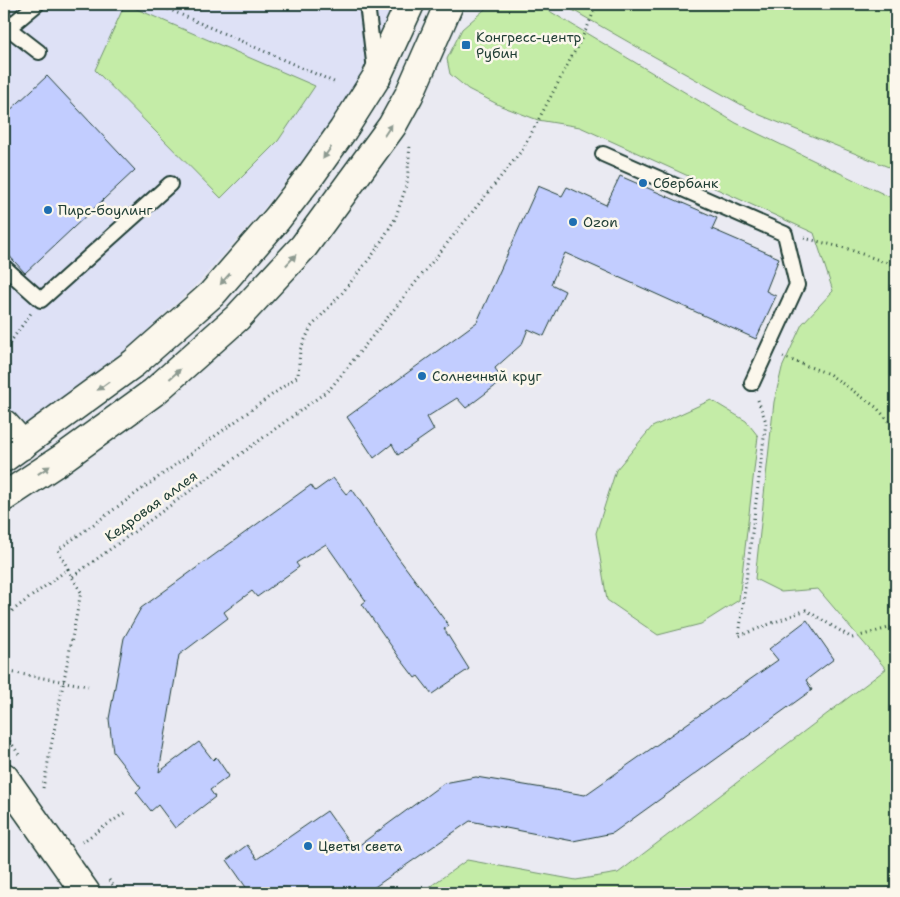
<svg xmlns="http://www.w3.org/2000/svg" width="900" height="897" font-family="'Shantell Sans',sans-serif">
	<rect width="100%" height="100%" fill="#eaeaf2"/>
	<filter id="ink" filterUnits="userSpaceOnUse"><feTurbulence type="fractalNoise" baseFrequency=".02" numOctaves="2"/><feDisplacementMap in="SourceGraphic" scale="10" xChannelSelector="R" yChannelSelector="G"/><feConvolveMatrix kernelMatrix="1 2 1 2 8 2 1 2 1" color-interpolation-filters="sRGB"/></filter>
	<g filter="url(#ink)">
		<path fill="#dee1f6" d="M4,4H393L362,74L337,117L258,216L199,282L127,349L4,440Z"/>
		<path fill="#c4eca7" stroke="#72946e" d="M125,4L315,86L278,141L221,198L95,70Z
			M491,4H505L546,9L736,123L896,200V893H421L467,860L576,880L618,873L886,669L818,589L781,592L755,579L774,402L782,368L802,324L833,291L814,233L580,127L538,120L501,106L468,89L450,74L447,59L462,29Z
			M562,4H896V170L760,115L646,52Z
			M711,400L746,421L758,436L739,600L701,624L658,635L607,600L596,533L616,470L652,427Z"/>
		<path fill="#c2cdff" stroke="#1f3d34" d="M47,76L135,170L25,273L4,250V116Z
			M620,176L717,218L712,229L779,258L766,291L776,296L756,339L565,253L551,284L565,291L544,336L528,329L522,344L495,368L502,381L466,408L457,398L427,417L434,430L398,455L392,444L374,458L347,417L477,322L538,186L562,196L567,187L606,205Z
			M333,478L346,494L352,489L397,556L449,626L444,629L469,669L432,694L418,676L415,678L399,657L362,604L366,601L326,544L296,563L299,567L257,597L252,591L224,612L228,618L179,655L159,772L199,742L213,760L216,757L229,776L210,790L215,797L175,828L158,805L151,811L136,792L141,788L113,752L109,719L124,638L141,608L311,485L315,491Z
			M807,620L834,659L806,680L812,690L613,833L573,841L470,821L366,893H250L227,860L247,845L257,859L327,811L354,849L444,783L476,777L585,795L778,660L769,649Z"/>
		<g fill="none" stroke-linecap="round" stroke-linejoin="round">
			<defs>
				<path id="lane" d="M367,4L375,70
					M4,19L8,28L37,4
					M4,32L8,28L39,52
					M603,154L785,234L797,285L752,383
					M4,267L41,300L170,184"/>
				<path id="street" d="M4,424L23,445
					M4,777L86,893"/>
				<path id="secondary" d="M4,458L134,363L212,294L277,219L311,175L343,130L376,78L410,4
					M4,497L60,460L154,392L237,318L304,246L392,126L409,95L449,4"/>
			</defs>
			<use href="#lane" stroke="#1f3d34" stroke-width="18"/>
			<use href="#street" stroke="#1f3d34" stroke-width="31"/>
			<use href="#secondary" stroke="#1f3d34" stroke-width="31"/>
			<path stroke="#1f3d34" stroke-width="3" stroke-dasharray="1 4" stroke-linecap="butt" d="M159,5L334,82
				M804,238L845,248L896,266
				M4,351L31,313
				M783,357L829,374L876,407L896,429
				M758,400L766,422L739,636L806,610L852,638L896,626
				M68,569L58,550L298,376L300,350L311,327L342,293L374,253L395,219L407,184L410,144
				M4,617L68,569L72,577L330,389L523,149L587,28L597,4
				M4,671L88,686
				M4,733L21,757
				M43,788L81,592L72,577
				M82,842L126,812
				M109,880L119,893"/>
			<use href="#lane" stroke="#fbf7ec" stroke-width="14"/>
			<use href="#street" stroke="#fbf7ec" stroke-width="28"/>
			<use href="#secondary" stroke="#fbf7ec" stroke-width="28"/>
		</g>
		<defs><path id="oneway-solid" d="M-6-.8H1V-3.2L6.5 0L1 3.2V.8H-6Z" transform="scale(1.25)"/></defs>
		<g fill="#8d9a90">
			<use href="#oneway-solid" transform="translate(388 130) rotate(-57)"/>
			<use href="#oneway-solid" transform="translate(327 153) rotate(125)"/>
			<use href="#oneway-solid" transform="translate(291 260) rotate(-47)"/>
			<use href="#oneway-solid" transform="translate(225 279) rotate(131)"/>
			<use href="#oneway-solid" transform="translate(175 374) rotate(-42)"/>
			<use href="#oneway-solid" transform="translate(103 386) rotate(144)"/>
			<use href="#oneway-solid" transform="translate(44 470) rotate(-34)"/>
		</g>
	</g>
	<g fill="#1f6fb2" stroke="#fbf7ec" stroke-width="2">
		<rect x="461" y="40" width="10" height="10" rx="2.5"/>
		<circle cx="643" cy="183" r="5"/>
		<circle cx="48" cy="210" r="5"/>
		<circle cx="573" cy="222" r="5"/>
		<circle cx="422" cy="376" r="5"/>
		<circle cx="308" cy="846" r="5"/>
	</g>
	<g text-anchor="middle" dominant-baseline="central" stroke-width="5" stroke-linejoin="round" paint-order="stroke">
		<g font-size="14" fill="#1f3d34" stroke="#fbf7ec" text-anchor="start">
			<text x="476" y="37">Конгресс-центр<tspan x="476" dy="16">Рубин</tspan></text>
			<text x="653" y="183">Сбербанк</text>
			<text x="58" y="210">Пирс-боулинг</text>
			<text x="583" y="222">Ozon</text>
			<text x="432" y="376">Солнечный круг</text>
			<text x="318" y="846">Цветы света</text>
		</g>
		<g font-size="14" fill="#1f3d34" stroke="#fbf7ec">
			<text transform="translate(151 506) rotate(-36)">Кедровая аллея</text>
		</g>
	</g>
	<rect width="900" height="897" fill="none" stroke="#fbf7ec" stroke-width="20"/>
	<rect x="10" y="10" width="880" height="877" fill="none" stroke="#1f3d34" stroke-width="2" filter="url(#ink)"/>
</svg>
